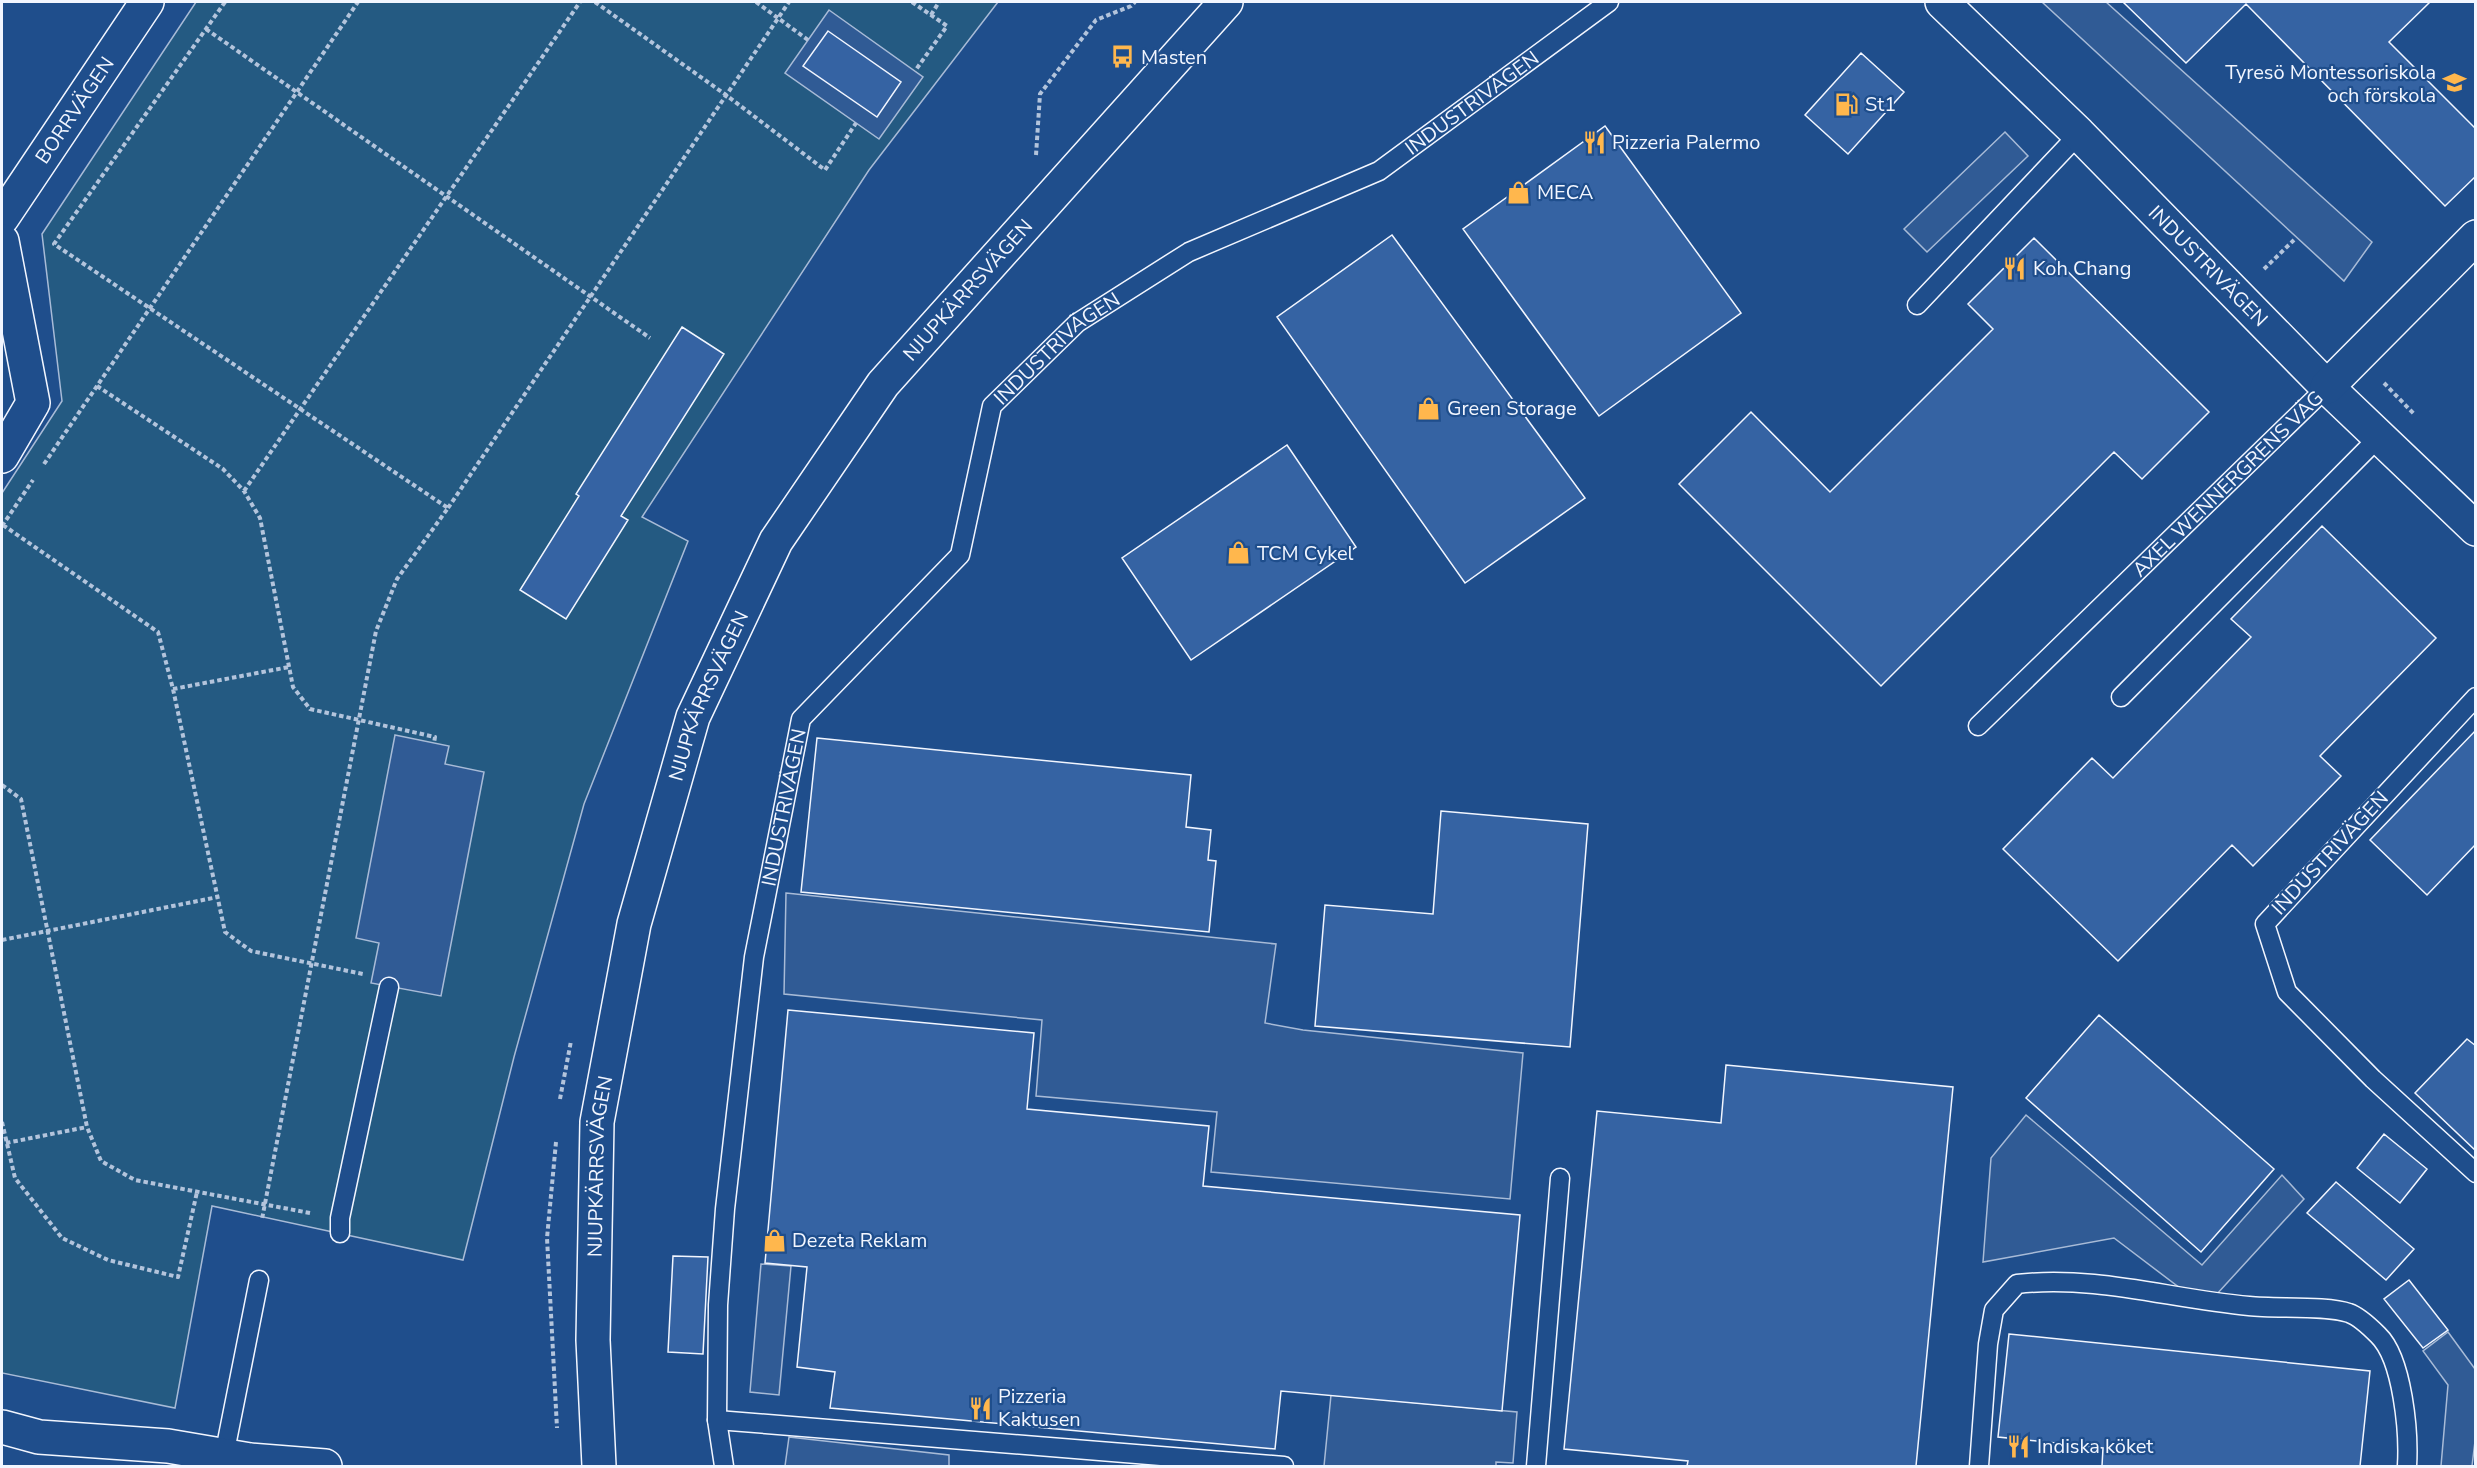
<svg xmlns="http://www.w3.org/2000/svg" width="2477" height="1468" font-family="'Nunito Sans',sans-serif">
	<rect width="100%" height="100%" fill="#1f4e8c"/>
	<path fill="#245a82" stroke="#a8bbd7" stroke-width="1.5" d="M196,2H998L869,170L642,517L688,541L584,804L514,1057L463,1260L212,1206L175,1408L2,1373V493L62,401L42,234Z"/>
	<path fill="#305b95" stroke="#a8bbd7" stroke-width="1.5" d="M2042,2H2106L2372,242L2344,281Z
		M829,10L923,77L879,139L785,73Z
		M2005,132L2028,156L1927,252L1904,229Z
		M395,735L449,746L445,764L484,772L441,996L371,983L379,943L356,938Z
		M786,893L1276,944L1265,1023L1303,1030L1523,1053L1510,1199L1211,1172L1217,1112L1036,1096L1042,1020L784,994Z
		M2026,1115L2202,1265L2282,1175L2304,1199L2205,1307L2114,1238L1983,1262L1991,1158Z
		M761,1264L791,1266L779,1395L750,1392Z
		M2448,1332L2475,1369L2476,1433L2472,1466H2441L2448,1385L2423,1351Z
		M1331,1395L1517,1412L1513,1463L1496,1462V1466H1324Z
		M789,1437L949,1455V1466H785Z"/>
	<path fill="#3563a3" stroke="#f2f6ff" stroke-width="1.5" d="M2123,2H2430L2389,42L2476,129V176L2445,206L2246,4L2186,63Z
		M828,31L901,82L877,117L803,66Z
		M1861,53L1904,92L1848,154L1805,115Z
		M1605,126L1741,313L1599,416L1463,229Z
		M1392,235L1585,498L1465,583L1277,317Z
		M2034,238L2209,412L2142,479L2114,452L1881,686L1679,484L1751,412L1830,492L1993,329L1968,304Z
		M682,327L724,354L621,516L628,520L566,619L520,590L579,496L576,494Z
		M1287,445L1356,547L1191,660L1122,558Z
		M2322,526L2436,638L2320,756L2341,776L2253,866L2232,845L2118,961L2003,849L2092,758L2113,778L2251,637L2231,619Z
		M2476,730V844L2427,895L2370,840Z
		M817,738L1191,775L1186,827L1211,830L1208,860L1216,861L1209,932L801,892Z
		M1441,811L1588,824L1570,1047L1315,1026L1325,905L1433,914Z
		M788,1010L1034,1033L1027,1109L1209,1126L1203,1186L1520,1215L1502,1411L1281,1391L1275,1449L830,1408L835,1372L797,1367L807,1267L765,1263Z
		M2099,1015L2274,1169L2201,1252L2026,1098Z
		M2467,1039L2476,1046V1151L2415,1093Z
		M1726,1065L1953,1087L1916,1466H1687L1688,1461L1564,1449L1597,1111L1721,1123Z
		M2384,1134L2427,1169L2400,1203L2357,1168Z
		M2336,1182L2414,1249L2386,1280L2307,1213Z
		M673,1256L708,1257L703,1354L668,1352Z
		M2409,1280L2448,1330L2423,1348L2384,1299Z
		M2009,1334L2370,1371L2360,1466H2102L2103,1448L1998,1437Z"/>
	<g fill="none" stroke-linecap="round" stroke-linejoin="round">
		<defs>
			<g id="lane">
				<path d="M1917,305L2079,134"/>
				<path d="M2121,697L2379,437"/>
				<path d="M2476,697L2265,924L2287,992L2373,1079L2476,1173"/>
				<path id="s1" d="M1978,726L2327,387"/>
				<path d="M340,1233V1218L389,987"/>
				<path d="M717,1420L1284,1466"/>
				<path d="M224,1456L259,1280"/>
				<path id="s2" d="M724,1466L717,1420L718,1305L725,1209L754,957L801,719L960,555L992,406L1077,323L1189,252L1379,171L1609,2"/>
				<path d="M1536,1466L1560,1178"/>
				<path d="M1979,1466L1988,1344L1994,1310L2017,1284C2097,1275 2170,1299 2249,1306C2275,1309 2327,1305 2349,1313C2358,1316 2371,1328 2378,1335C2403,1359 2409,1433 2407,1466"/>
			</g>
			<g id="street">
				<path id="s3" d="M1942,2L2079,134L2327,387L2476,529"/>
				<path id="s4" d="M2,218L147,2"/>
				<path d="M2,241L33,403L2,456"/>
				<path d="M2327,387L2476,237"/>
				<path d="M2,1427L39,1437L168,1446L250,1460L325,1466"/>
				<path id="s5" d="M599,1466L593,1340L597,1122L634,924L693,717L776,541L883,384L1226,2"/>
			</g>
		</defs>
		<use href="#lane" stroke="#f2f6ff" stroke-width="21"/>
		<use href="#street" stroke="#f2f6ff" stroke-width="36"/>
		<path stroke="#b3c4dc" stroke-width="4" stroke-dasharray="4.5 3" stroke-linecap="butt" d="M225,2L54,244L448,508L397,579L376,631L262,1219
			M595,2L726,95L825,170L856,123
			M756,2L808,40
			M912,2L947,26L915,71
			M931,15L939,2
			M206,29L650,338
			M1036,155L1040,94L1096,20L1131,6L1135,2
			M2264,269L2294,240
			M2384,383L2414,414
			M97,386L223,469L244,491L260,518L293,687L310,709L435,737L434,743
			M44,464L358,2
			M244,491L580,2
			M448,508L789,2
			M3,525L158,632L173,689L225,932L251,951L363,974
			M2,526L33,480
			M173,689L289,667
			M2,785L21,799L87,1127L101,1161L135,1180L310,1213
			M2,940L218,897
			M560,1099L571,1041
			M2,1122L15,1178L62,1238L108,1260L178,1277L197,1192
			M556,1142L547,1238L557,1428
			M6,1143L87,1127"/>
		<use href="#lane" stroke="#1f4e8c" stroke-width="18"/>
		<use href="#street" stroke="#1f4e8c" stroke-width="33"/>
	</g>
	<defs>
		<symbol id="bus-bare" viewBox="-9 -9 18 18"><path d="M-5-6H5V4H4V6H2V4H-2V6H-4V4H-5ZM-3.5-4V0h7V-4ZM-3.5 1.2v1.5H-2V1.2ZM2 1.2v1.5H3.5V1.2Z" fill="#ffb74d" stroke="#1f4e8c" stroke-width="2.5" paint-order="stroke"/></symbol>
		<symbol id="school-bare" viewBox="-9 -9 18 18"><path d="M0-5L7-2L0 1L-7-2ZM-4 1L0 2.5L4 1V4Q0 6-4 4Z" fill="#ffb74d" stroke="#1f4e8c" stroke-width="2.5" paint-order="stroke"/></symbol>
		<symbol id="fuel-bare" viewBox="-9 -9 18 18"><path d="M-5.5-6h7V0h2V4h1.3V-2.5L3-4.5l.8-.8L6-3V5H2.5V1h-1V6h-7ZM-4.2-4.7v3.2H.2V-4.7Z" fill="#ffb74d" stroke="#1f4e8c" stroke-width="2.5" paint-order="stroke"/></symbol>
		<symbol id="restaurant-bare" viewBox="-9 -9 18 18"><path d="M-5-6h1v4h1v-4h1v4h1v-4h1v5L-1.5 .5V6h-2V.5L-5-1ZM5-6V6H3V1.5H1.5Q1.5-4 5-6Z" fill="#ffb74d" stroke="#1f4e8c" stroke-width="2.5" paint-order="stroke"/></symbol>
		<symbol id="shop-bare" viewBox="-9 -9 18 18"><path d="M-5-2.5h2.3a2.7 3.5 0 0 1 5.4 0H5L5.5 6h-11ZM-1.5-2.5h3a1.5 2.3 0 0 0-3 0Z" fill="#ffb74d" stroke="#1f4e8c" stroke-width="2.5" paint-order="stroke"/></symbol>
	</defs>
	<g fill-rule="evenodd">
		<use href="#bus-bare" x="1106" y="40" width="33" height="33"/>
		<use href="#school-bare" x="2438" y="66" width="33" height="33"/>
		<use href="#fuel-bare" x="1830" y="88" width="33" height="33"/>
		<use href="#restaurant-bare" x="1578" y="126" width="33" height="33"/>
		<use href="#shop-bare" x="1502" y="176" width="33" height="33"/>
		<use href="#restaurant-bare" x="1998" y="252" width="33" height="33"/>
		<use href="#shop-bare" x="1412" y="392" width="33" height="33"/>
		<use href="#shop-bare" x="1222" y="536" width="33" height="33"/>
		<use href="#shop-bare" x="758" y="1224" width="33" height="33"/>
		<use href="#restaurant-bare" x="964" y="1392" width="33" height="33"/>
		<use href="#restaurant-bare" x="2002" y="1430" width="33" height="33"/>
	</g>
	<g text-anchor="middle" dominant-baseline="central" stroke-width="4.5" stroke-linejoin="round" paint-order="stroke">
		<g font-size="20" fill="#f2f6ff" stroke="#1f4e8c" text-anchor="start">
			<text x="1141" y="57">Masten</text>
			<text x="2436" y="72" text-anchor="end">Tyresö Montessoriskola<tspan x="2436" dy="23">och förskola</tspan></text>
			<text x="1865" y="104">St1</text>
			<text x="1612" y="142">Pizzeria Palermo</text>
			<text x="1537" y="192">MECA</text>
			<text x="2033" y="268">Koh Chang</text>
			<text x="1447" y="408">Green Storage</text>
			<text x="1257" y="553">TCM Cykel</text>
			<text x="792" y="1240">Dezeta Reklam</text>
			<text x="998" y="1396">Pizzeria<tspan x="998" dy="23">Kaktusen</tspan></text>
			<text x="2037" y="1446">Indiska köket</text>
		</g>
		<g font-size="20" fill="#f2f6ff" stroke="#1f4e8c">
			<text stroke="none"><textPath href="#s2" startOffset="1708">INDUSTRIVÄGEN</textPath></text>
			<text stroke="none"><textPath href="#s4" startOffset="130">BORRVÄGEN</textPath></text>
			<text stroke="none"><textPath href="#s3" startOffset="375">INDUSTRIVÄGEN</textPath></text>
			<text stroke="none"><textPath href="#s5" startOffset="1272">NJUPKÄRRSVÄGEN</textPath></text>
			<text stroke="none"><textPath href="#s2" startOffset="1222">INDUSTRIVÄGEN</textPath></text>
			<text stroke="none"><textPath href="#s1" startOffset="348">AXEL WENNERGRENS VÄG</textPath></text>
			<text stroke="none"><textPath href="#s5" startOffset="786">NJUPKÄRRSVÄGEN</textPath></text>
			<text stroke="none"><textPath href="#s2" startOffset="664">INDUSTRIVÄGEN</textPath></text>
			<text transform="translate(2330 853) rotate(-47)">INDUSTRIVÄGEN</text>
			<text stroke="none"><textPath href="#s5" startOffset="300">NJUPKÄRRSVÄGEN</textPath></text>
		</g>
	</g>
	<rect width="2477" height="1468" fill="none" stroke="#f2f6ff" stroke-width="6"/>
</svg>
